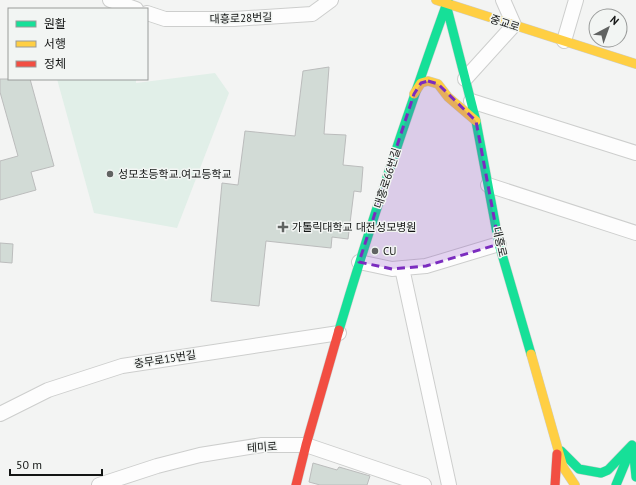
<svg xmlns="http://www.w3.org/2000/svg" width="636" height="485" font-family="'PT Sans','Noto Sans KR',sans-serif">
	<rect width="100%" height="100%" fill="#f3f4f3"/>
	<path fill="#e1efe8" d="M215,73L229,93L177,228L94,213L57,79H136V83Z"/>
	<path fill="#d2dbd6" stroke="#bbbcbc" d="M329,67L324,134L346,135L343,165L363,167L361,192L354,191L348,239L332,237L331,248L266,241L259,306L211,301L222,183L238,185L245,131L295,136L303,71Z
		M0,79H30L54,166L31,172L36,190L0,200V161L18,156L0,92Z
		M0,243L13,244L12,263L0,262Z
		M313,463L337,470L339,467L370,476L367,485H320L309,482Z"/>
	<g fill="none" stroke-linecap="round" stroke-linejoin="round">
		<defs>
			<path id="street" d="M110,0L136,9
				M147,13L165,19H234L312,14L331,0
				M564,41L576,0
				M465,79L514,25L503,0
				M471,101L636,153
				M488,185L636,233
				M359,262L392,269L426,266L499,244
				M402,268L449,485
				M0,414L48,390L122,366L339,333
				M99,485L157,466L200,455L262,445H306L424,485"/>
			<path id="fast" d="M446,4L476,121L499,244L531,354
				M339,330C372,219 409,109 448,0
				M633,447L636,477
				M561,451L579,469L601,473L608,470L632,445
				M616,485L628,456"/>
			<path id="slow" d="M436,0L636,64
				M414,94L421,83L428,81L438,84L448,97L476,121
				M531,354L563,467L575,485"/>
			<path id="jam" d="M296,485L306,445L339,330
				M555,485L557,454"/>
		</defs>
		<use href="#street" stroke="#cdcecd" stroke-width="16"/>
		<use href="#fast" stroke="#cdcecd" stroke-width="10"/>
		<use href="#slow" stroke="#cdcecd" stroke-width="10"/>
		<use href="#jam" stroke="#cdcecd" stroke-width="10"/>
		<use href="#street" stroke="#fdfdfd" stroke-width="14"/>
		<use href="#fast" stroke="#16e098" stroke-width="9"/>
		<use href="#slow" stroke="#ffcf43" stroke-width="9"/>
		<use href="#jam" stroke="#f24e42" stroke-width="9"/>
	</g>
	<path fill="#7b2cbf" fill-opacity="0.2" stroke="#7b2cbf" stroke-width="3" stroke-dasharray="8 5" stroke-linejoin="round" d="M428,81L438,84L476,121L499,244L426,266L392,269L359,262L414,94L421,83Z"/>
	<g fill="#616362" stroke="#f2f5f3" stroke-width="1.5">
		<circle cx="110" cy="174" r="4"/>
		<path d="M281 221h4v4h4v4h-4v4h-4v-4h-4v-4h4z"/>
		<circle cx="375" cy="251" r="4"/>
	</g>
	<g text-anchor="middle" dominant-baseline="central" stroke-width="3" stroke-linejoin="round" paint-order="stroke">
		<g font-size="11" fill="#131514" stroke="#f2f5f3">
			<text transform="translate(241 18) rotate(-2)">대흥로28번길</text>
			<text transform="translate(505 23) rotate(18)">중교로</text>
			<text transform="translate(387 178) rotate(-72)">대흥로66번길</text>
			<text transform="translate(500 242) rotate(77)">대흥로</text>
			<text transform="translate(165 359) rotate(-9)">충무로15번길</text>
			<text transform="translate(262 447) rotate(-4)">테미로</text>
		</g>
		<g font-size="11" fill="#131514" stroke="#f2f5f3" text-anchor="start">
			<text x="118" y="174">성모초등학교.여고등학교</text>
			<text x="292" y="227">가톨릭대학교 대전성모병원</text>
			<text x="383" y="251">CU</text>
		</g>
	</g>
	<rect x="8" y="8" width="140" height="72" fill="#f2f5f3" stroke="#999b9a"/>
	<rect x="16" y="21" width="20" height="6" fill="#16e098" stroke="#999b9a"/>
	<text x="44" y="28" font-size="12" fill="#131514">원활</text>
	<rect x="16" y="41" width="20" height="6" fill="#ffcf43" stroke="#999b9a"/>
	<text x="44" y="48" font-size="12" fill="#131514">서행</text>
	<rect x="16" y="61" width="20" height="6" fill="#f24e42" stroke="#999b9a"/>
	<text x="44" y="68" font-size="12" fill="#131514">정체</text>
	<g transform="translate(608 28) rotate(41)"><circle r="19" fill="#f2f5f3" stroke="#999b9a"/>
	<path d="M0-3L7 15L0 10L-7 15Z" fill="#616362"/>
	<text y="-6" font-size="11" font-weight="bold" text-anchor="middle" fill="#131514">N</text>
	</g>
	<path d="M10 469v6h92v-6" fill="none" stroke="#131514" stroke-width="2"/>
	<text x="16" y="469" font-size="12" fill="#131514" stroke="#f2f5f3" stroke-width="3" paint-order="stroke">50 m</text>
</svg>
